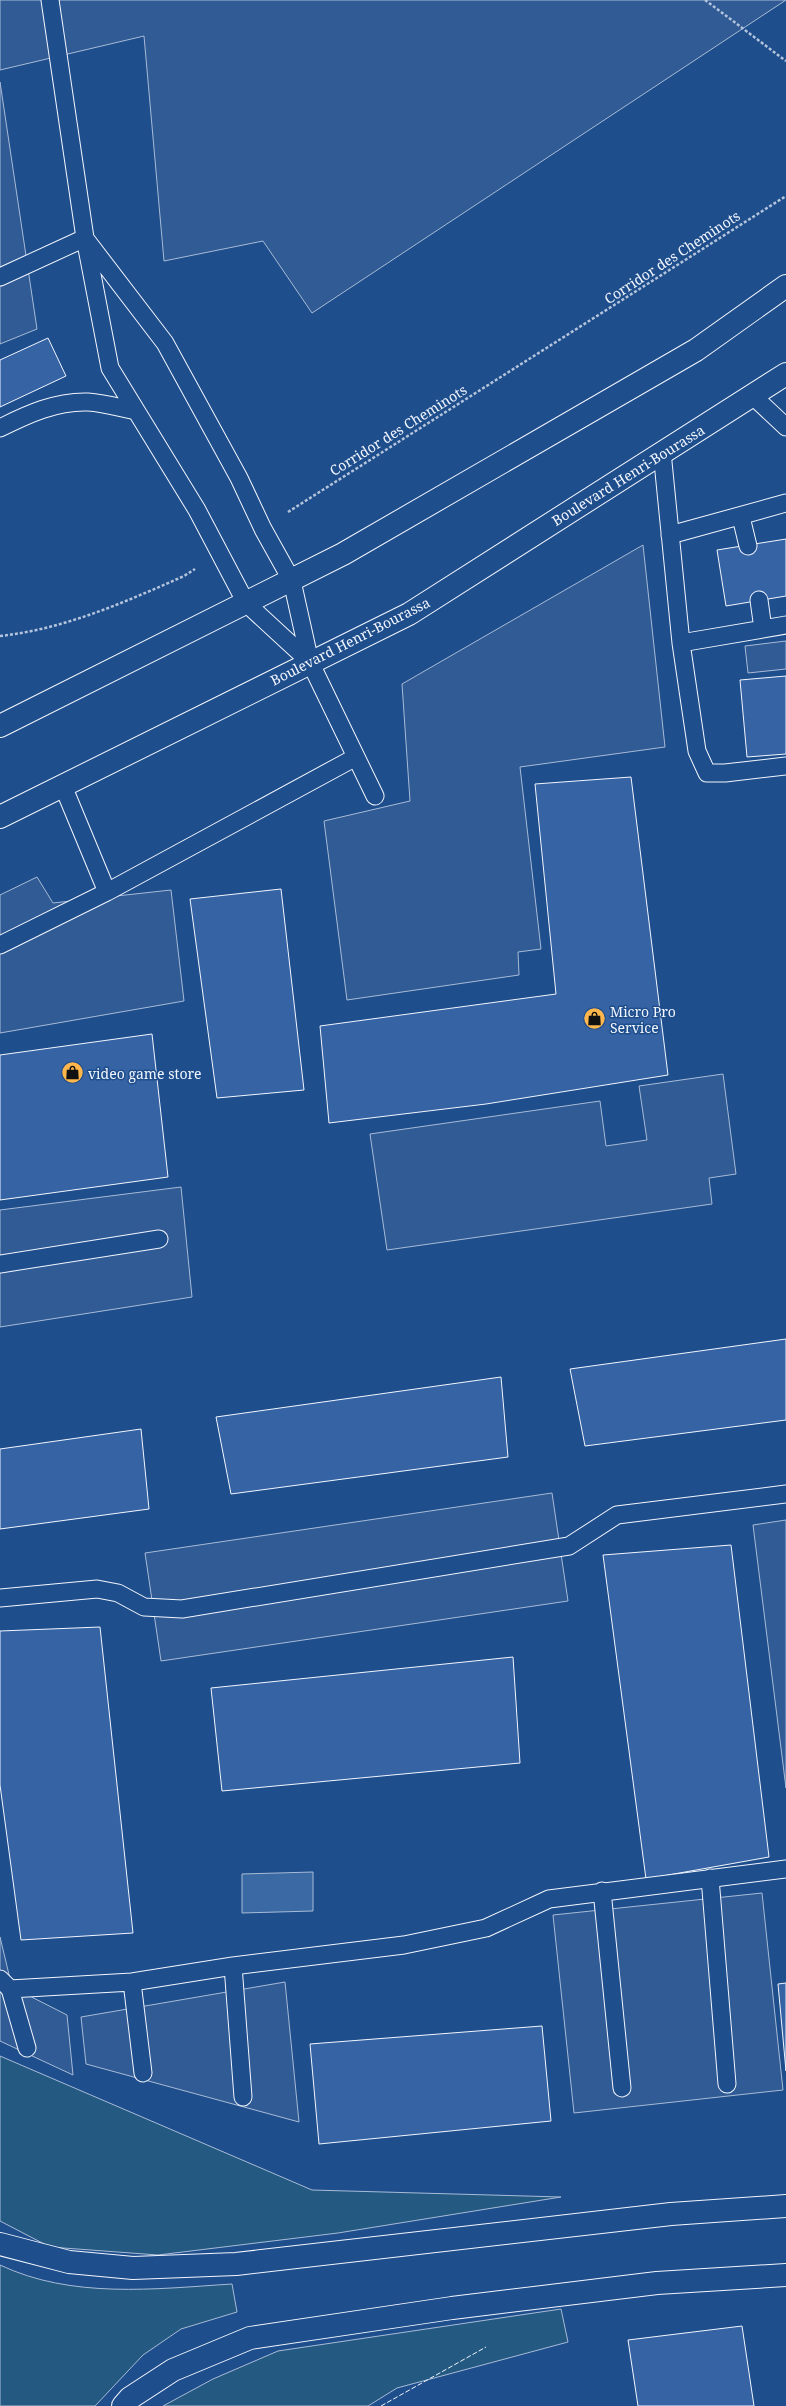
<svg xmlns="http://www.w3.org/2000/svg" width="786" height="2406" font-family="'Noto Serif',serif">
	<rect width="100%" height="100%" fill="#1f4e8c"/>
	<path fill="#245a82" stroke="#a8bbd7" d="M0,2056L312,2190L561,2197L338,2233L158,2255L50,2247L0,2221Z
		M0,2265C72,2299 154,2289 232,2284L237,2312L181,2329L143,2355L95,2406H0Z
		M561,2309L568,2342L397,2388L368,2406H163L213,2379L278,2351Z"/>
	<path fill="#305b95" stroke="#a8bbd7" d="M0,0H786L312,313L263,241L164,261L144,36L0,70Z
		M0,82L37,329L0,344Z
		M643,545L665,747L520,767L541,949L518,952L519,975L347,1000L324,821L410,801L402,684Z
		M786,641V669L748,673L745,646Z
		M37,877L53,903L171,890L184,1001L0,1033V895Z
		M723,1074L736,1174L709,1178L712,1204L387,1250L370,1134L600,1101L606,1146L647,1140L639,1086Z
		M181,1187L192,1297L0,1327V1210Z
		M552,1493L568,1601L161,1661L145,1553Z
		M786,1520V1788L753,1525Z
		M762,1893L783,2090L574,2113L553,1915Z
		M0,1937L12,1987L67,2015L73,2075L0,2041Z
		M285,1982L299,2122L86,2064L81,2017Z"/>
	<path fill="#3b69a3" stroke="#a8bbd7" d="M313,1872V1911L242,1913V1874Z"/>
	<path fill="#3563a3" stroke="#f2f6ff" d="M48,338L66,376L0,407V360Z
		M786,539V596L726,606L717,550Z
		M786,676V754L747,757L740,680Z
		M631,777L668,1075L486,1104L329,1123L320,1026L556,994L535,784Z
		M281,889L304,1090L217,1098L190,899Z
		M152,1034L168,1177L0,1200V1055Z
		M786,1339V1420L585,1446L570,1369Z
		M501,1377L508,1457L231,1494L216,1417Z
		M141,1429L149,1509L0,1529V1449Z
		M731,1545L769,1857L646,1879L603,1555Z
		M100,1627L133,1933L21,1940L0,1785V1631Z
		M513,1657L520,1763L222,1791L211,1688Z
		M786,1983V2071L778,1984Z
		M542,2026L551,2121L319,2144L310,2044Z
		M742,2326L754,2406H638L628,2340Z"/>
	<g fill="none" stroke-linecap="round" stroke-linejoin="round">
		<defs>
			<path id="service" d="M50,0L85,238L110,368L197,510L246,603L310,662
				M87,241L165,343L239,478L263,529L292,581L310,662L375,796
				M0,277L85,238
				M754,397L786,427
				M0,428C28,414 56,401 88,402C104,403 121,408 136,411
				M662,452L681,643L786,625
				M741,517L748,546
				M670,535L786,503
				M759,600L763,629
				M681,643L697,751L707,773H725L786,766
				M107,892L356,757
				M0,945L107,892L63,786
				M0,1264L159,1239
				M0,1598L97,1589L118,1593L144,1607L182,1609L569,1546L617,1515L786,1494
				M710,1878L727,2084
				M602,1891L622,2088
				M233,1966L243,2097
				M0,1979L10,1989L132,1982L233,1966L404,1945L486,1928L549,1899L786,1869
				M132,1982L143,2073
				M10,1989L27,2048"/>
			<path id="secondary" d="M0,726L343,554L696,350L786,286
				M0,817L409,614L786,374"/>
			<path id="motorway" d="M0,2244L69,2262L133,2268L236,2264L671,2214L786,2206
				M123,2406L130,2398L173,2370L250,2338L452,2308L657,2283L786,2275"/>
		</defs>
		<use href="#service" stroke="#f2f6ff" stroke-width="19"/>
		<use href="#secondary" stroke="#f2f6ff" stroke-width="24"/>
		<use href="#motorway" stroke="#f2f6ff" stroke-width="24"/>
		<path stroke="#b3c4dc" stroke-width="2.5" stroke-dasharray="3 2" stroke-linecap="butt" d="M705,0L786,61
			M288,512L786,196
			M0,636C65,629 125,602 184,576L195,569"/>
		<use href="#service" stroke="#1f4e8c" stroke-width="17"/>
		<use href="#secondary" stroke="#1f4e8c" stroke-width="22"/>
		<use href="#motorway" stroke="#1f4e8c" stroke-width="22"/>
		<path stroke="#f2f6ff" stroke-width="1" stroke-dasharray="5 2" stroke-linecap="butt" d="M381,2406L486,2347"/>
	</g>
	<defs>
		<symbol id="shop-disc" viewBox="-11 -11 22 22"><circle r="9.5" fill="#ffb74d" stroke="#1f4e8c"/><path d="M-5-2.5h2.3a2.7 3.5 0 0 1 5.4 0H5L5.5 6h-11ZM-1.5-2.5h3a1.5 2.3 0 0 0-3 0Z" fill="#111"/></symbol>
	</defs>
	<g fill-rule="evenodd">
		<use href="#shop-disc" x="582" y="1006" width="25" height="25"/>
		<use href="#shop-disc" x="60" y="1060" width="25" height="25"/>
	</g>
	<g text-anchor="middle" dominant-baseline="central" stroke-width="3" stroke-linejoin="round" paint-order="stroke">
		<g font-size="14" fill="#f2f6ff" stroke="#1f4e8c">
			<text transform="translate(672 257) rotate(-33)">Corridor des Cheminots</text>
			<text transform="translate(398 430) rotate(-32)">Corridor des Cheminots</text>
			<text transform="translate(628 475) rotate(-32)">Boulevard Henri-Bourassa</text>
			<text transform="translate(350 641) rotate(-27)">Boulevard Henri-Bourassa</text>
		</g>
		<g font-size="14" fill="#f2f6ff" stroke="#1f4e8c" text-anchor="start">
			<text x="610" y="1011">Micro Pro<tspan x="610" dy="16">Service</tspan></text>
			<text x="88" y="1073">video game store</text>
		</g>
	</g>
</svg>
